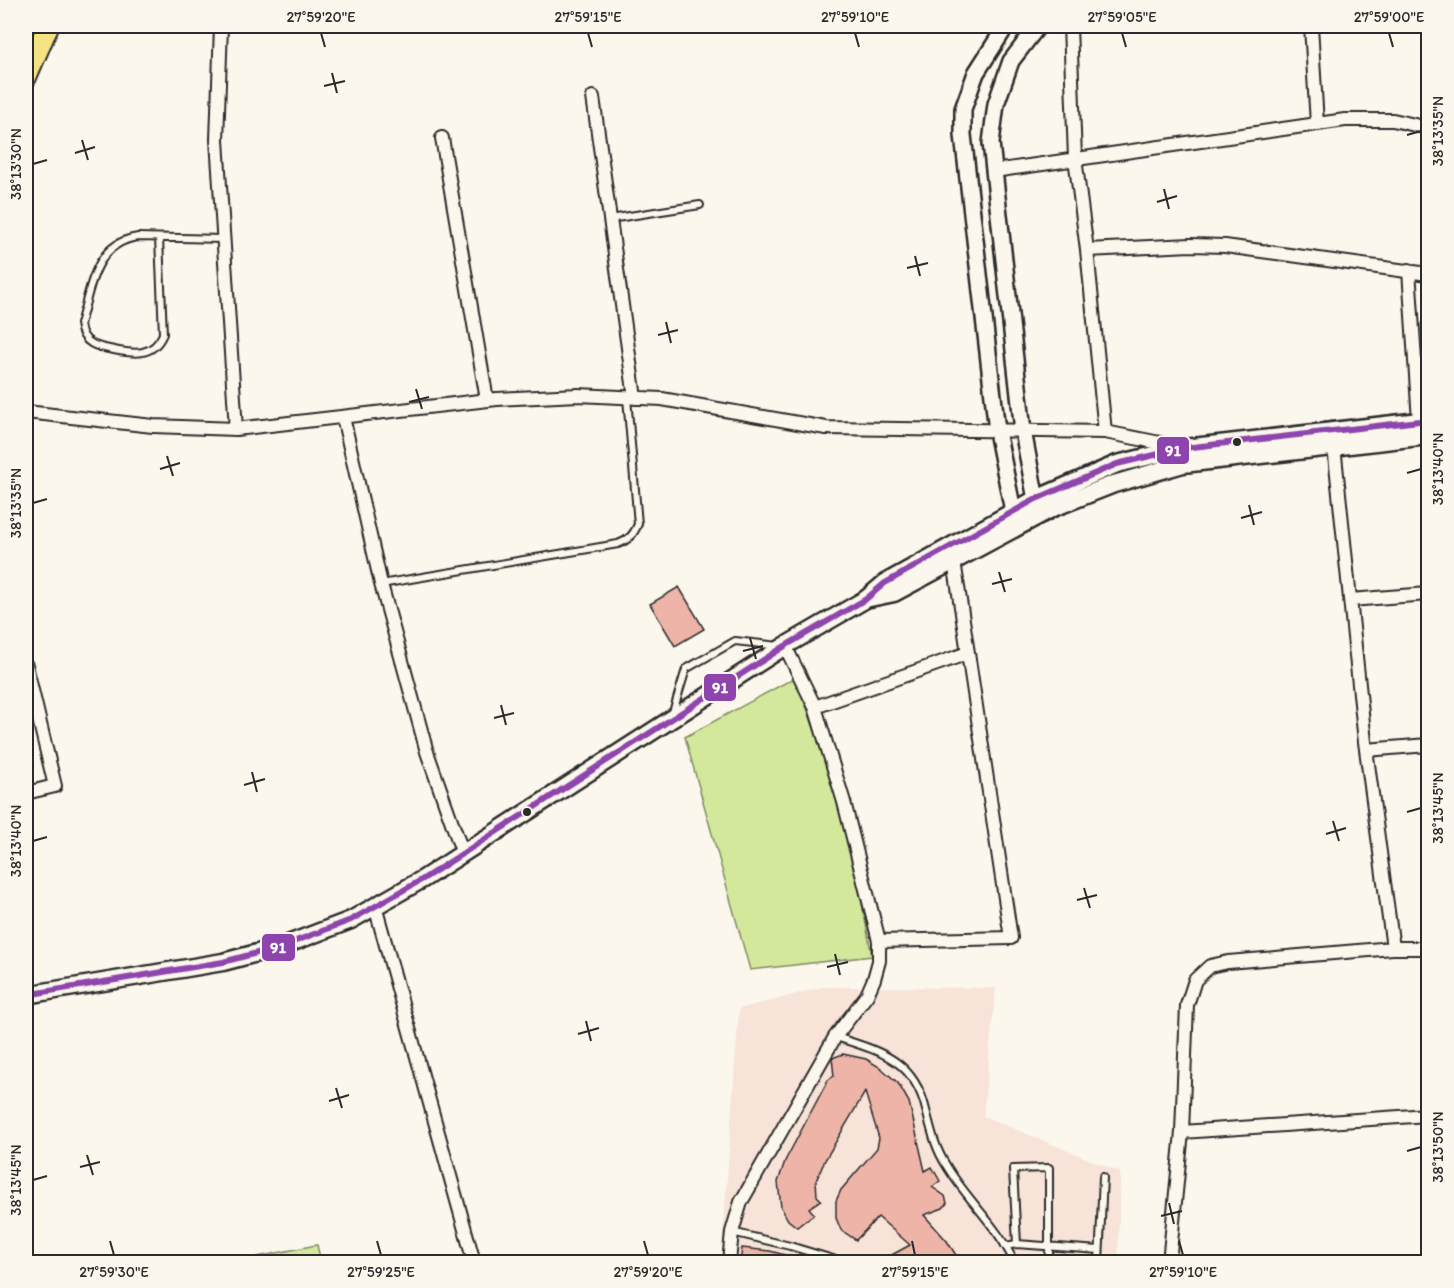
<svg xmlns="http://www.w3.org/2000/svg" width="1454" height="1288" font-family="Itim,sans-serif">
	<rect width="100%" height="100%" fill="#fbf7ec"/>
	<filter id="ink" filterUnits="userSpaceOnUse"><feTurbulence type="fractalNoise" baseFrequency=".0167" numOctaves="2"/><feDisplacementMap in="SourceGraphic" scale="12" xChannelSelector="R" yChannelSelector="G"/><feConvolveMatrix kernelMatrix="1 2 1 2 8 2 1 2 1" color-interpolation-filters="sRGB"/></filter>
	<g filter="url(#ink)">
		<path fill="#f7e3d8" d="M823,987L996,988L983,1116L1120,1172L1118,1262H721L739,1009Z"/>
		<path fill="#d4e89c" stroke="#808a64" stroke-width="1.5" d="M796,677L846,820L872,956L750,970L685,737Z
			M317,1245L321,1262H233L316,1245Z"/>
		<path fill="#eeb4a8" stroke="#2b2b2b" stroke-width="1.5" d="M679,587L704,629L675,646L650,604Z
			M843,1054L866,1059L881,1068L898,1083L909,1102L925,1171L932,1167L940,1181L932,1187L945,1196L947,1203L943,1208L924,1215L947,1241L961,1263H877L910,1245L878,1217L856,1240L841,1230L836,1218V1201L841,1190L877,1148L879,1138L865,1092L825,1160L816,1181L817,1196L821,1200L809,1208L814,1214L797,1227L788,1220L781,1207L778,1182L785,1161L828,1080L834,1076L832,1058Z
			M742,1248L770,1251L801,1259L800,1263H740Z"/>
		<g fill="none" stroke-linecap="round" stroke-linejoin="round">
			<defs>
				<path id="service" d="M610,219L700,205
					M159,238L163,334C153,357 134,354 114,350C97,347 82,344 80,324C91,288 94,243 138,237L223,239
					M381,584L618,544C629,540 634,534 638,524L627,398
					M673,712L686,669L735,641L779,646
					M836,1037C879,1051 914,1059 926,1110C931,1129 935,1148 946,1165C966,1199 998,1226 1014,1262
					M732,1232L790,1246L843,1262
					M1017,1244L1013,1169L1049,1168V1262
					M1005,1246L1017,1244L1099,1250
					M1099,1262L1103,1177"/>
				<path id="minor" d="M221,26L217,140L236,429
					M1070,26L1075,158L1087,250L1105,432
					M1311,26L1317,124
					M593,97L635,398
					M442,138L487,400
					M994,171L1345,120H1393L1428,128
					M1087,250L1191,245L1225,246L1428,274
					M1409,270L1419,421
					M26,412L153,426L236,429L497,399L578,395L662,399L826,428L1105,432L1180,447
					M343,417L381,584L427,752L463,854
					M1334,446L1365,742L1393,948
					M954,561L968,653
					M1350,600L1428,594
					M26,665L55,786L26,793
					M815,707L968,653L1011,938L879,941
					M1366,750L1428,745
					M375,906L474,1262
					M1182,1132L1428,1115
					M729,1262L732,1232L741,1202L835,1037L867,995L874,979L879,961V941L844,802L815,707L785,646
					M1169,1262L1182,1132L1187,1005L1195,980L1210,966L1228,962L1393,948H1428"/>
				<path id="tertiary" d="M1006,26L976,73L963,109V135L997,431L1015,521
					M1038,26L1011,61L996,104L991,143L1023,431L1038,510"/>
				<path id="secondary" d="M870,598L894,593L1053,508L1114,484L1183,464L1428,436
					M26,995L223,962L280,947L351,920L423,879L785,646L866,599L885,583L1036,499L1117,464L1184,448L1428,420"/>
				<path id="primary" d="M26,77L48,26"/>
			</defs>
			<use href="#service" stroke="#2b2b2b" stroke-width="10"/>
			<use href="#minor" stroke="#2b2b2b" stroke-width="16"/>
			<use href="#tertiary" stroke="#2b2b2b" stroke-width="20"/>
			<use href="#secondary" stroke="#2b2b2b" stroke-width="21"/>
			<use href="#primary" stroke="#2b2b2b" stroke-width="24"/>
			<use href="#service" stroke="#fbf7ec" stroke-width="6"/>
			<use href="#minor" stroke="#fbf7ec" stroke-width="12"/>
			<use href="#tertiary" stroke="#fbf7ec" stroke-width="15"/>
			<use href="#secondary" stroke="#fbf7ec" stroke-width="16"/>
			<use href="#primary" stroke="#f7e281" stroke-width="20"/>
			<defs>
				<path id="bus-1" d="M26,995L223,962L280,947L351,920L423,879L785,646L866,599L885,583L1036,499L1117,464L1184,448L1428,420"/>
			</defs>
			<use href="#bus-1" stroke="#fbf7ec" stroke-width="10"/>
			<use href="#bus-1" stroke="#8e44ad" stroke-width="6"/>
		</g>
	</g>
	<path fill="none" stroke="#2b2b2b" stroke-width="2" d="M321,33L325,47M588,33L592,47M855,33L859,47M1122,33L1126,47M1389,33L1393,47M332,73L337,93M324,86L345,81M1407,135L1421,131M82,140L88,160M75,153L95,147M33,164L47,160M1164,189L1169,209M1157,202L1177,196M915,256L920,276M907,268L928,263M666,322L671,343M658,335L678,330M416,389L422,409M409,402L429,397M167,456L173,476M160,469L180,463M1407,473L1421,469M33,503L47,499M1249,505L1254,525M1241,518L1262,512M999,572L1005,592M992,584L1012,579M750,638L756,659M743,651L763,646M501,705L506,725M494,718L514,713M252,772L257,792M244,785L265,779M1407,812L1421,808M1333,821L1339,841M1326,834L1346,828M33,841L47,837M1084,888L1090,908M1077,900L1097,895M835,954L840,975M827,967L848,962M586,1021L591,1041M578,1034L599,1028M336,1088L342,1108M329,1101L349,1095M1407,1151L1421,1147M87,1155L93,1175M80,1167L100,1162M33,1180L47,1176M1169,1203L1174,1224M1161,1216L1182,1211M110,1241L114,1255M377,1241L381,1255M644,1241L648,1255M912,1241L915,1255M1179,1241L1183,1255"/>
	<g fill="#2b2b2b" stroke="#fbf7ec" stroke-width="2">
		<circle cx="1237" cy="442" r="5"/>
		<circle cx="527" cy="812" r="5"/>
	</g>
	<g stroke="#fbf7ec" stroke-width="2">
		<rect x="1156" y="436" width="34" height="29" rx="6" fill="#8e44ad"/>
		<rect x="703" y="673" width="34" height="29" rx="6" fill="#8e44ad"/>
		<rect x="261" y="933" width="35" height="29" rx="6" fill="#8e44ad"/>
	</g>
	<g font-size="16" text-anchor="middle" font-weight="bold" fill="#fff">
		<text x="1173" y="456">91</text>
		<text x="720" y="693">91</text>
		<text x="278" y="953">91</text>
	</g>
	<rect width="1454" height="1288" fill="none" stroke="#fbf7ec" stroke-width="66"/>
	<rect x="33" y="33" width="1388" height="1222" fill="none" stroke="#2b2b2b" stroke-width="2"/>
	<g font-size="15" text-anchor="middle" fill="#2b2b2b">
		<text x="321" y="22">27°59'20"E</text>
		<text x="588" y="22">27°59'15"E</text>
		<text x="855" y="22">27°59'10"E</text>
		<text x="1122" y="22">27°59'05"E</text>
		<text x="1389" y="22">27°59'00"E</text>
		<text transform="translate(1438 131) rotate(-90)" y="5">38°13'35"N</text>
		<text transform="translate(16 164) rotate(-90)" y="5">38°13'30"N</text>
		<text transform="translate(1438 469) rotate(-90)" y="5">38°13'40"N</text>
		<text transform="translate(16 503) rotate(-90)" y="5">38°13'35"N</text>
		<text transform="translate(1438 808) rotate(-90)" y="5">38°13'45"N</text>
		<text transform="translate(16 841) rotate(-90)" y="5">38°13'40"N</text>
		<text transform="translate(1438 1147) rotate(-90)" y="5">38°13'50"N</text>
		<text transform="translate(16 1180) rotate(-90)" y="5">38°13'45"N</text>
		<text x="114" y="1277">27°59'30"E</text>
		<text x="381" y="1277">27°59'25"E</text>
		<text x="648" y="1277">27°59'20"E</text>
		<text x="915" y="1277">27°59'15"E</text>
		<text x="1183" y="1277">27°59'10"E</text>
	</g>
</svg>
